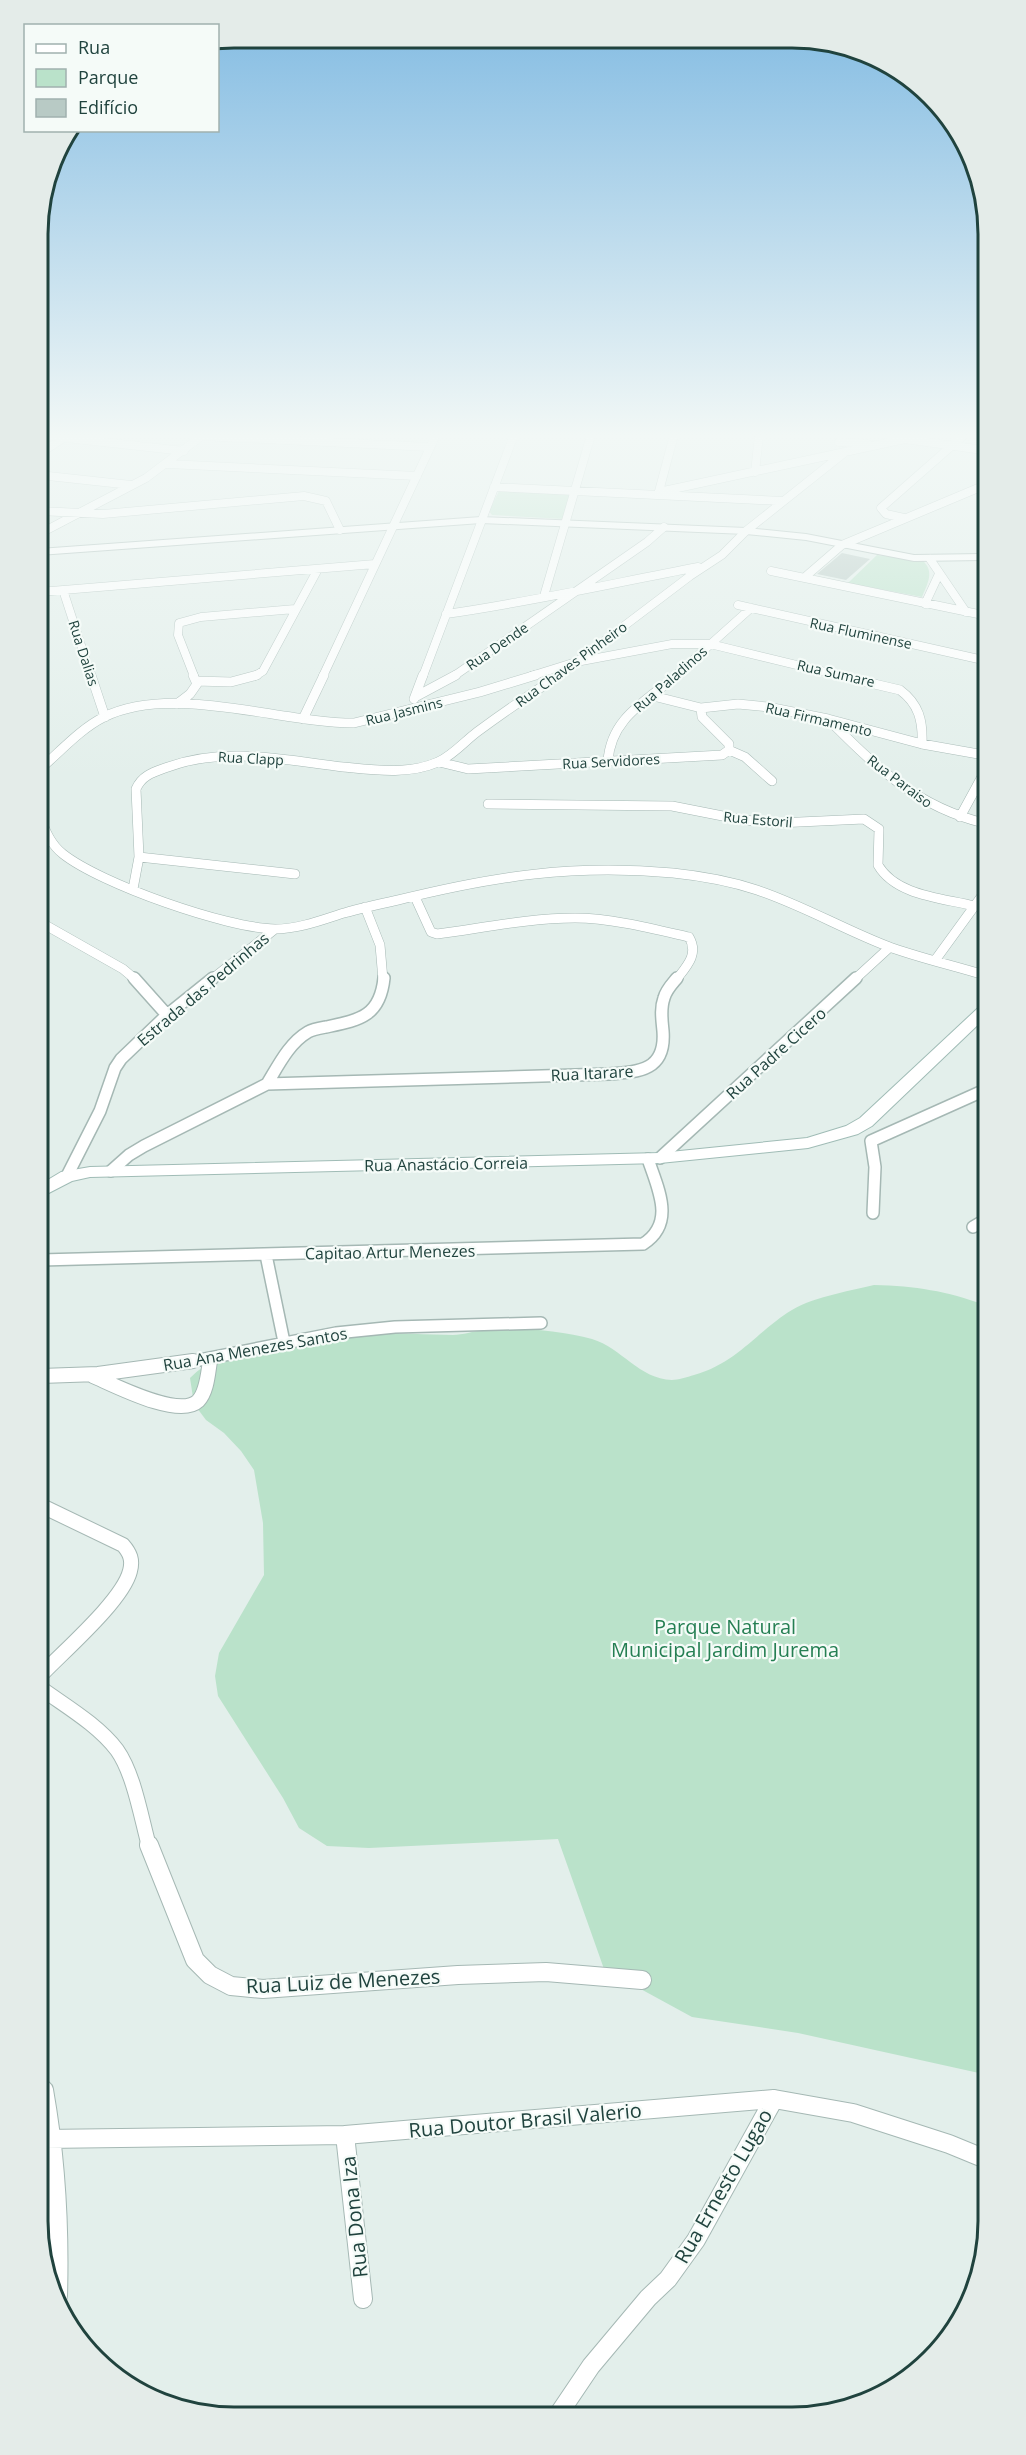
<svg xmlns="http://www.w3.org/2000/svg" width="1026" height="2455" font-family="'Open Sans',sans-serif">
	<rect width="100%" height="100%" fill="#e3efeb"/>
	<path fill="#bae2ca" d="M499,491L566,494L570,496L564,519L492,515L489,511Z
		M877,555L923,561C935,572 927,584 922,597L848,583Z
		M874,1285C916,1286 946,1291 985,1305L988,2075L798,2033L692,2017L604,1969L558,1839L369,1848L327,1846L299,1828L283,1798L218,1696L215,1676L219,1653L264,1575L263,1523L254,1470L241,1451L224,1433L206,1420L194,1404L190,1378C246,1321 378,1334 453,1335C463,1335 473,1331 484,1330C515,1326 562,1331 592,1339C622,1348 639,1379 672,1380C678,1380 687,1377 694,1375C736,1363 753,1336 787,1313C811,1297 846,1292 874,1285Z"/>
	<path fill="#b8cac5" d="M842,553L870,559L846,580L817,574Z"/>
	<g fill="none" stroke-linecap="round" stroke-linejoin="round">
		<defs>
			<path id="minor-far4" d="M39,435L184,451
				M201,436L430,447
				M839,442L868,444
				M39,454L65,437
				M168,464L417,476
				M755,472L759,435
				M39,475L131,485
				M494,487L782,501
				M659,492L905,439L983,450
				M658,495L674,435
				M39,511L103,514L304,496L326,501L340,530
				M904,518L886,514L881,508L964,435
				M39,534L146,478L203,435
				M930,559L966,612
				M771,571L983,615
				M805,577L842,545L983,486
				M63,590L91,676
				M39,592L375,564
				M544,596L591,435
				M925,604L939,574
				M738,605L983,660
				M446,614C531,602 614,583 698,567
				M194,676L178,635L179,623L201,617L295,609
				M255,676L263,671L318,569
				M323,676L436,435
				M423,676L514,435
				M454,676L647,542L664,527
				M531,676L576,662L672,644H710L842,676
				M558,676L690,576L722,555L746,531L844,453
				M675,676L751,608"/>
			<path id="minor-far3" d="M91,675L105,717
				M836,675L900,690C919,704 923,721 922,744
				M196,681L231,682L257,675
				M653,696L701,708L738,704L768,707L828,719L922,744L984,755
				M415,697L456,675
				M414,699L423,675
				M177,704L190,694L197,684L193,675
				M303,719L324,675
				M829,720C876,767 917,807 984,823
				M729,750L745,757L772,781
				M608,761C611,717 647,701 677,675
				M439,762L468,769L722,755L729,750V744L702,717L701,708
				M40,769C60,752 80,729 104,717C174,683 279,723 354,723L480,692L536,675
				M488,804L672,806L743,820L778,823L864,819L879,829L878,865C896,896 943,898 974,906
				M40,815C44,829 50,844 63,854C101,884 226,928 275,929C299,929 322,920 344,913C362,908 380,904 398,900C496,876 572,864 673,873C702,876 730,881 757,890C802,905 843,929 887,946C919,958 952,965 984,975
				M960,817L984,773
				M139,857L295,874
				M133,889L139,857L136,789C142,775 154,772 168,767C225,746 284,760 343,767C374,770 408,775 438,762C452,756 465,741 477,732C504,712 532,693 560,675
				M415,897L431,932L437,934C483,928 529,918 575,918C611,918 654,929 689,937C699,954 687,966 676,980
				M365,907L380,945L383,980
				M40,922L123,969L136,980
				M936,959L984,893
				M211,980L275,929
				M854,980L890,947"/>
			<path id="minor-far2" d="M134,978L167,1015
				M267,1084C278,1066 289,1043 308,1032C313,1029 320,1028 326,1027C359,1020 380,1017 384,978
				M871,1141L985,1090
				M871,1141L875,1167L873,1213
				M660,1158L856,978
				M111,1171L129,1155L144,1146L267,1084L609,1074C640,1072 666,1070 663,1031C662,1020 660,1009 664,998C666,990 672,984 677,978
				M67,1176L100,1111L115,1068L121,1059L167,1015L213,978
				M973,1227L985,1220
				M266,1255L284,1342
				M41,1260L643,1244C676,1223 658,1189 648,1159
				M184,1363L336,1333L395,1327L541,1323
				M210,1363L211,1358"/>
			<path id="minor-far1" d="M41,1376L98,1374L193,1361
				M93,1376C114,1385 179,1419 198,1401C207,1392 208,1373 210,1361
				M42,1506L123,1545C130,1553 133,1560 130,1571C123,1600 65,1650 42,1674
				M42,1689C67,1707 98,1725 117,1750C134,1774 141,1817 149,1846"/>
			<path id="minor" d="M149,1845L195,1960L210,1975L231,1986L263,1989L458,1975L546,1972L642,1980
				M44,2090C56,2158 60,2227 58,2296
				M345,2135L363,2299
				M44,2139L345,2135L774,2099L853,2113L949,2144L988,2160
				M560,2412L591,2366L648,2298L668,2279L696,2240L774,2099"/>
			<path id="tertiary" d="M481,517L746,528L806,534L914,555L983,554V560L914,561L806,540L746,534L481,523L39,555V549Z"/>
			<path id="secondary" d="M984,1006V1019L872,1126L858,1134L808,1148L660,1163L90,1177L72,1181L41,1197V1184L61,1172L90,1167L660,1153L807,1138L846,1126L860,1118L978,1008Z"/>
		</defs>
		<use href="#minor-far4" stroke="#a5b8b4" stroke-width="9"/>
		<use href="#minor-far3" stroke="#a5b8b4" stroke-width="10"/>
		<use href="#minor-far2" stroke="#a5b8b4" stroke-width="14"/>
		<use href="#minor-far1" stroke="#a5b8b4" stroke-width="16"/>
		<use href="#minor" stroke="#a5b8b4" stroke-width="20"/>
		<use href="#tertiary" stroke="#a5b8b4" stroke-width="2"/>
		<use href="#secondary" stroke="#a0bcb6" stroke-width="2"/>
		<use href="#minor-far4" stroke="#fff" stroke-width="8"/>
		<use href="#minor-far3" stroke="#fff" stroke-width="9"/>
		<use href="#minor-far2" stroke="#fff" stroke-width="11"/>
		<use href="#minor-far1" stroke="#fff" stroke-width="14"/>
		<use href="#minor" stroke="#fff" stroke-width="18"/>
		<use href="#tertiary" fill="#fff" fill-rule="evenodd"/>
		<use href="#secondary" fill="#fff" fill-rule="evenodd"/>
	</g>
	<linearGradient id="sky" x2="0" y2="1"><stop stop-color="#80bae2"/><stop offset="0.56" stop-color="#f2f8f6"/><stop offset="1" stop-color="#f2f8f6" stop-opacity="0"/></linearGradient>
	<rect width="1026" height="778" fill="url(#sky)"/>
	<g text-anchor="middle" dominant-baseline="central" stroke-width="4.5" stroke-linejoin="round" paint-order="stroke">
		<g font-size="14" fill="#20433e" stroke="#f5fbf8">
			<text transform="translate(861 633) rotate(12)">Rua Fluminense</text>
			<text transform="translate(497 646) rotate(-35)">Rua Dende</text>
			<text transform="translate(84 653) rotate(72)">Rua Dalias</text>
			<text transform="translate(571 664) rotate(-36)">Rua Chaves Pinheiro</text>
			<text transform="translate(836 673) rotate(13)">Rua Sumare</text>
			<text transform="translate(670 679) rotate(-41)">Rua Paladinos</text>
			<text transform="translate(404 711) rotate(-14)">Rua Jasmins</text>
			<text transform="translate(819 719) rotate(13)">Rua Firmamento</text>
			<text transform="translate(251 758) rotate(3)">Rua Clapp</text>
			<text transform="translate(611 761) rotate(-3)">Rua Servidores</text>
			<text transform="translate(900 781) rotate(37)">Rua Paraiso</text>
			<text transform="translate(758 819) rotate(5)">Rua Estoril</text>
		</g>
		<g font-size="16" fill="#20433e" stroke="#f5fbf8">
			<text transform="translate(203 989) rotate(-40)">Estrada das Pedrinhas</text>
			<text transform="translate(776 1053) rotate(-42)">Rua Padre Cicero</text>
			<text transform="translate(592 1073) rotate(-3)">Rua Itarare</text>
			<text transform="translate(446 1164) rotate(-1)">Rua Anastácio Correia</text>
			<text transform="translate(390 1252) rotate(-1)">Capitao Artur Menezes</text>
			<text transform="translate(255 1349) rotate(-10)">Rua Ana Menezes Santos</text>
		</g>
		<g font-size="20" fill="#257f53" stroke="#f5fbf8">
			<text x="725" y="1626">Parque Natural<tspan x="725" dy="23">Municipal Jardim Jurema</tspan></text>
		</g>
		<g font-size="20" fill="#20433e" stroke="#f5fbf8">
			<text transform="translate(343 1981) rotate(-3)">Rua Luiz de Menezes</text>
			<text transform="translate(525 2120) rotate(-5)">Rua Doutor Brasil Valerio</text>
			<text transform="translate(723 2186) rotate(-60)">Rua Ernesto Lugao</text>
			<text transform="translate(354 2217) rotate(-96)">Rua Dona Iza</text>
		</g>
	</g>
	<path d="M0 0H1026V2455H0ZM234 48H792A186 186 0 0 1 978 234V2221A186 186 0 0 1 792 2407H234A186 186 0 0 1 48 2221V234A186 186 0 0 1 234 48Z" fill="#e4ece9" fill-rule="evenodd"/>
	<path fill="none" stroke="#20433e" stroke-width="3" d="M234 48H792A186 186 0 0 1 978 234V2221A186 186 0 0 1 792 2407H234A186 186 0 0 1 48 2221V234A186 186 0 0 1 234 48Z"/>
	<rect x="24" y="24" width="195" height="108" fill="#f5fbf8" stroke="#a0b1ae" stroke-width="1.5"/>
	<rect x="36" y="44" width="30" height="9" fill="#ffffff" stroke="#a0b1ae" stroke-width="1.5"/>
	<text x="78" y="54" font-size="18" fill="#20433e">Rua</text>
	<rect x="36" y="69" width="30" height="18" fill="#bae2ca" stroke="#a0b1ae" stroke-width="1.5"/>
	<text x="78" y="84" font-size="18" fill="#20433e">Parque</text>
	<rect x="36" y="99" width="30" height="18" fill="#b8cac5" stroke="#a0b1ae" stroke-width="1.5"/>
	<text x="78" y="114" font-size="18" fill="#20433e">Edifício</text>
</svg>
